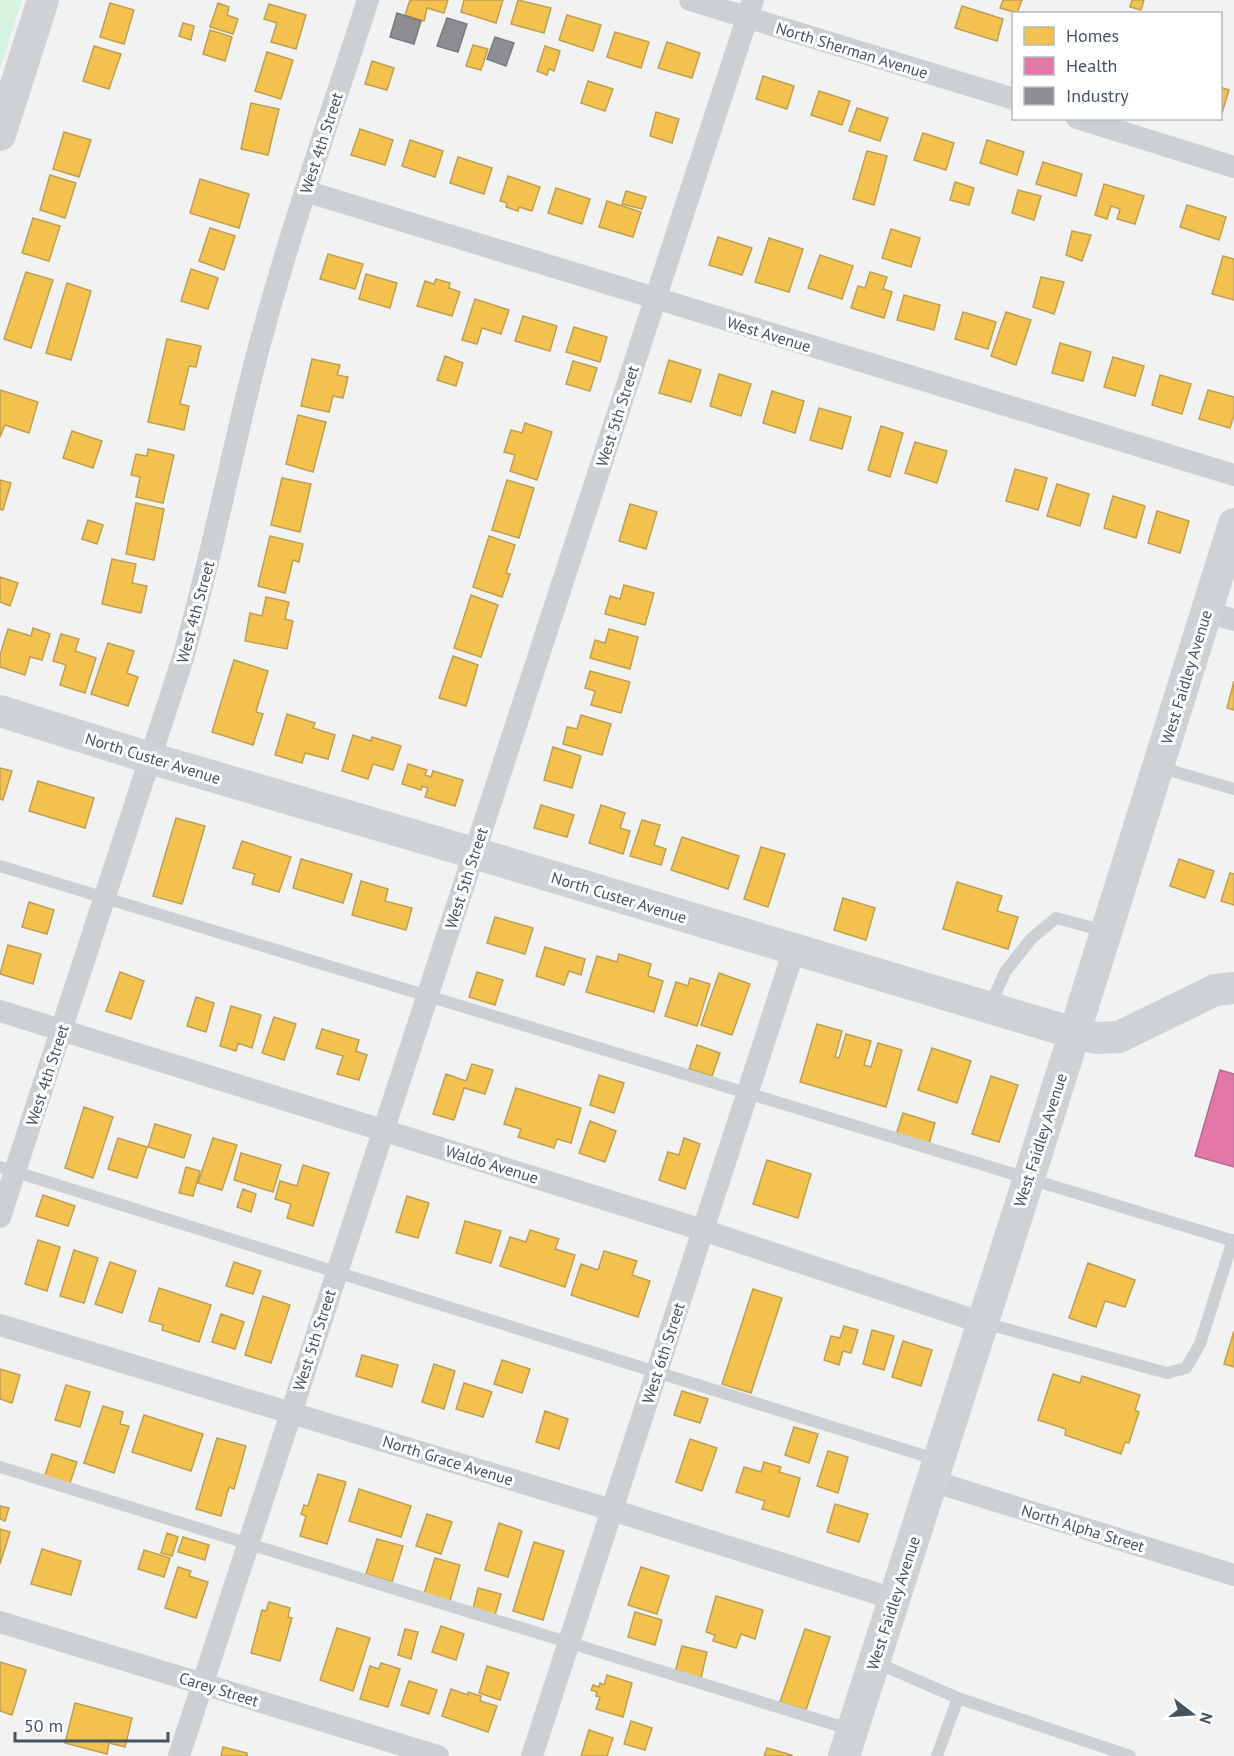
<svg xmlns="http://www.w3.org/2000/svg" width="1234" height="1756" font-family="'PT Sans',sans-serif">
	<rect width="100%" height="100%" fill="#f2f2f2"/>
	<path fill="#d5f3e0" d="M0,0H22L0,68Z"/>
	<path fill="#f2c14e" stroke="#bfa053" stroke-width="1.5" d="M410,0H448L444,13L427,8L424,21L405,15Z
		M464,0H503L496,23L461,12Z
		M518,0L551,8L544,33L511,24Z
		M1003,0H1022L1017,13L1000,8Z
		M1132,0H1144L1141,10L1130,7Z
		M110,3L134,10L124,44L100,37Z
		M218,3L229,7L227,15L238,19L233,34L210,27Z
		M269,4L306,15L296,49L271,42L277,23L264,19Z
		M962,6L1003,19L997,41L955,28Z
		M567,15L601,25L593,51L559,40Z
		M183,23L194,26L191,40L179,36Z
		M210,30L232,37L225,61L203,54Z
		M615,32L649,42L641,68L607,57Z
		M667,42L700,53L692,78L658,68Z
		M473,45L488,49L481,70L466,66Z
		M94,46L121,54L109,89L83,81Z
		M545,46L560,51L554,71L549,69L547,75L537,71Z
		M267,52L293,60L281,99L255,91Z
		M372,61L394,68L387,90L365,84Z
		M763,76L794,86L787,109L756,99Z
		M588,81L613,89L605,111L581,103Z
		M1220,87L1229,90L1222,113H1220Z
		M819,91L850,101L842,125L811,115Z
		M251,103L279,109L268,155L241,149Z
		M857,108L888,118L880,141L849,131Z
		M656,112L679,119L672,143L650,136Z
		M360,129L393,140L385,165L351,155Z
		M64,132L91,140L79,177L53,169Z
		M923,133L954,143L946,170L914,160Z
		M410,140L443,151L435,177L402,166Z
		M987,140L1024,152L1017,175L980,163Z
		M867,151L887,156L874,205L853,199Z
		M458,157L492,168L484,194L450,183Z
		M1043,162L1082,174L1076,196L1036,184Z
		M50,175L76,183L65,218L40,210Z
		M508,176L540,187L532,211L519,207L518,211L506,207L507,203L500,201Z
		M200,179L249,194L239,228L190,213Z
		M955,182L974,188L969,205L950,200Z
		M1104,184L1144,196L1135,224L1117,219L1120,209L1111,206L1107,219L1095,215Z
		M556,188L590,199L582,224L548,213Z
		M1018,190L1041,196L1034,220L1012,213Z
		M626,191L646,197L642,209L622,204Z
		M607,201L641,212L633,237L599,227Z
		M1187,205L1226,217L1219,240L1180,227Z
		M33,218L60,226L49,261L22,253Z
		M210,228L235,236L224,270L199,261Z
		M891,229L920,238L911,267L882,258Z
		M1072,231L1091,235L1082,261L1066,255Z
		M718,237L752,248L742,275L709,265Z
		M769,238L803,249L789,292L755,282Z
		M328,254L363,264L355,289L320,279Z
		M820,255L853,266L842,299L808,288Z
		M1223,256L1234,259V300L1212,294Z
		M191,269L218,278L208,309L181,301Z
		M26,272L53,280L31,348L4,339Z
		M870,272L887,277L883,289L892,292L884,318L851,308L858,286L865,288Z
		M366,274L397,283L390,308L359,299Z
		M1041,277L1064,282L1054,314L1033,307Z
		M436,279L450,283L449,288L460,292L452,316L417,306L425,281L434,284Z
		M67,283L91,291L71,360L46,353Z
		M904,295L940,305L934,330L897,320Z
		M475,299L509,310L501,334L482,328L477,344L462,340Z
		M963,312L996,322L988,349L955,339Z
		M1006,312L1031,320L1016,365L991,356Z
		M523,316L557,326L550,351L515,341Z
		M574,327L607,337L600,362L566,352Z
		M167,339L201,346L196,367L189,366L180,404L189,406L184,430L148,422Z
		M1060,343L1091,352L1083,381L1052,373Z
		M445,356L463,363L456,386L437,380Z
		M1113,357L1144,366L1135,396L1104,387Z
		M312,359L340,365L337,375L348,377L343,398L333,396L329,412L301,406Z
		M669,360L701,370L691,402L659,393Z
		M573,361L597,368L590,391L566,384Z
		M719,374L751,384L741,416L710,406Z
		M1160,375L1191,384L1182,414L1152,405Z
		M0,390L38,402L29,433L5,425L0,437Z
		M1208,390L1234,397V415L1230,428L1199,419Z
		M772,391L804,401L795,433L763,423Z
		M819,408L851,417L842,449L810,440Z
		M298,415L326,422L313,472L286,464Z
		M525,423L552,432L537,480L510,471L515,455L504,452L511,430L522,433Z
		M881,426L903,433L890,477L868,470Z
		M72,431L102,441L93,468L63,458Z
		M915,442L947,451L937,483L905,473Z
		M148,449L174,455L163,503L136,497L140,477L131,475L136,454L147,456Z
		M1015,469L1047,478L1038,510L1006,501Z
		M282,478L311,484L300,532L271,525Z
		M0,480L11,483L3,510L0,509Z
		M507,480L534,488L519,538L492,530Z
		M1057,484L1089,494L1080,526L1047,516Z
		M1113,496L1145,506L1136,538L1104,528Z
		M136,503L164,509L154,560L126,554Z
		M630,504L657,512L646,549L619,541Z
		M1157,511L1189,521L1180,553L1148,543Z
		M88,520L103,525L97,544L82,539Z
		M270,536L303,544L299,562L293,560L285,593L258,586Z
		M489,536L515,545L506,573L510,574L502,597L473,587Z
		M112,559L136,564L132,583L147,586L141,613L102,604Z
		M0,577L18,583L10,606L0,602Z
		M624,585L654,593L645,625L605,614L610,596L620,599Z
		M471,595L498,605L481,657L454,648Z
		M266,597L289,602L285,619L293,621L287,649L245,641L250,613L262,616Z
		M33,628L50,634L42,660L30,657L25,675L0,667V655L8,629L31,636Z
		M609,629L638,637L630,669L590,658L595,640L605,643Z
		M61,634L79,639L75,651L96,658L85,693L60,685L66,665L53,661Z
		M108,643L134,651L127,673L138,677L128,706L91,694Z
		M453,656L478,665L466,706L439,698Z
		M234,660L268,671L256,712L263,714L253,745L212,732Z
		M590,671L630,682L621,713L591,705L595,691L585,688Z
		M1234,681V710L1227,708Z
		M287,714L315,723L313,728L335,735L328,759L305,753L302,763L275,755Z
		M581,715L611,724L602,755L563,744L567,727L577,729Z
		M353,735L371,741L372,737L401,746L393,770L373,764L368,779L342,771Z
		M553,747L581,756L572,788L544,780Z
		M408,764L427,770L425,775L431,777L433,771L463,780L455,806L425,797L428,788L422,786L421,790L402,784Z
		M0,768L12,771L3,800L0,799Z
		M38,781L94,798L85,828L29,811Z
		M541,805L574,815L567,837L534,828Z
		M601,805L625,813L620,828L630,831L623,854L589,843Z
		M176,818L205,826L182,904L153,896Z
		M642,820L660,825L654,845L666,849L661,865L630,856Z
		M682,837L739,856L728,889L671,870Z
		M242,841L291,857L279,892L252,884L255,874L233,868Z
		M761,847L785,854L768,907L744,899Z
		M301,859L352,874L343,903L293,888Z
		M1179,859L1214,871L1205,898L1170,886Z
		M1230,873L1234,874V905L1221,901Z
		M361,881L388,889L385,901L412,908L406,930L352,915Z
		M957,882L1002,896L997,911L1018,917L1008,949L943,929Z
		M843,898L875,908L866,940L834,930Z
		M29,902L54,910L47,934L22,927Z
		M495,917L533,928L525,954L487,943Z
		M8,945L41,954L33,984L0,974Z
		M545,947L585,959L581,975L569,971L564,985L536,976Z
		M619,954L651,964L648,976L663,981L654,1012L586,992L597,956L617,962Z
		M120,972L144,981L131,1019L106,1011Z
		M477,972L503,980L495,1005L469,997Z
		M719,973L750,984L732,1035L701,1025Z
		M690,978L710,984L697,1026L665,1016L676,982L688,986Z
		M196,997L214,1003L206,1032L187,1026Z
		M231,1006L261,1015L252,1048L238,1043L236,1051L220,1046Z
		M274,1017L296,1024L284,1060L262,1053Z
		M817,1024L842,1031L835,1057L839,1058L846,1034L871,1041L864,1065L871,1067L878,1043L902,1050L886,1107L800,1082Z
		M322,1029L359,1040L356,1051L367,1055L359,1080L337,1074L343,1056L316,1048Z
		M697,1045L720,1053L712,1076L689,1069Z
		M932,1048L971,1061L957,1103L918,1090Z
		M472,1064L493,1070L485,1094L464,1088L454,1120L433,1114L446,1074L466,1081Z
		M599,1075L624,1083L614,1113L590,1105Z
		M991,1076L1018,1085L999,1142L972,1134Z
		M516,1088L581,1108L571,1143L557,1139L554,1148L518,1137L521,1129L504,1124Z
		M84,1107L113,1117L93,1178L65,1168Z
		M903,1113L935,1123L929,1144L896,1135Z
		M590,1121L616,1131L605,1162L579,1153Z
		M155,1124L191,1135L184,1158L148,1147Z
		M118,1138L147,1147L137,1178L108,1169Z
		M213,1138L237,1145L222,1190L198,1183Z
		M684,1138L700,1144L685,1189L659,1180L668,1152L679,1155Z
		M241,1153L281,1165L273,1192L234,1180Z
		M767,1160L811,1174L798,1218L753,1204Z
		M303,1165L329,1173L313,1226L287,1218L291,1204L275,1199L280,1181L297,1186Z
		M186,1167L200,1171L193,1196L179,1193Z
		M243,1189L256,1194L251,1212L237,1207Z
		M43,1195L75,1206L68,1226L36,1216Z
		M407,1196L429,1203L418,1238L396,1232Z
		M465,1221L501,1231L491,1263L456,1253Z
		M530,1230L559,1239L555,1249L575,1255L565,1287L500,1266L510,1237L526,1242Z
		M38,1240L60,1247L47,1291L25,1284Z
		M74,1250L98,1258L84,1303L60,1296Z
		M604,1251L637,1261L632,1275L650,1281L638,1317L571,1295L581,1264L598,1270Z
		M110,1262L136,1271L122,1313L95,1304Z
		M234,1262L261,1271L253,1294L226,1286Z
		M1088,1263L1135,1280L1125,1307L1105,1301L1096,1327L1069,1318Z
		M159,1288L211,1305L199,1342L162,1330L163,1325L149,1321Z
		M753,1289L782,1298L751,1393L722,1384Z
		M263,1296L290,1305L271,1363L245,1355Z
		M221,1314L244,1322L235,1349L212,1342Z
		M844,1326L858,1330L851,1353L843,1351L839,1365L824,1360L831,1336L840,1338Z
		M872,1330L894,1336L884,1370L863,1364Z
		M1234,1331V1367L1224,1364Z
		M903,1341L932,1350L921,1386L892,1377Z
		M362,1355L398,1365L392,1387L356,1376Z
		M502,1360L530,1369L522,1393L494,1384Z
		M434,1364L455,1371L444,1409L422,1402Z
		M0,1369L20,1375L12,1403L0,1399Z
		M1053,1374L1080,1383L1082,1376L1140,1395L1135,1410L1139,1412L1129,1443L1125,1442L1121,1454L1065,1435L1066,1429L1038,1420Z
		M464,1383L492,1392L483,1417L456,1409Z
		M66,1385L90,1392L80,1427L55,1420Z
		M682,1391L708,1399L700,1423L674,1415Z
		M103,1406L123,1412L120,1424L129,1426L114,1473L84,1463Z
		M545,1411L568,1419L559,1449L536,1442Z
		M144,1415L203,1434L191,1471L132,1452Z
		M794,1427L818,1434L809,1463L785,1455Z
		M217,1438L246,1446L234,1489L229,1487L221,1516L196,1509Z
		M690,1439L717,1448L702,1491L676,1482Z
		M828,1451L848,1457L838,1493L817,1486Z
		M52,1454L77,1462L69,1486L44,1478Z
		M764,1462L781,1467L779,1472L800,1478L789,1517L762,1509L765,1501L736,1492L744,1467L761,1472Z
		M318,1474L346,1482L327,1544L300,1536L306,1516L301,1514L304,1505L308,1506Z
		M359,1489L411,1506L401,1537L349,1521Z
		M835,1504L868,1514L859,1542L827,1532Z
		M0,1506L9,1508L5,1521L0,1519Z
		M427,1514L452,1522L441,1554L416,1546Z
		M499,1523L522,1531L508,1577L485,1570Z
		M0,1529L10,1532L0,1564Z
		M167,1533L178,1537L172,1556L161,1553Z
		M183,1537L209,1545L205,1560L178,1552Z
		M377,1539L403,1546L392,1582L366,1574Z
		M534,1542L564,1551L543,1620L513,1611Z
		M42,1549L81,1561L71,1595L31,1584Z
		M144,1550L170,1558L164,1577L138,1569Z
		M435,1558L460,1565L450,1601L424,1594Z
		M178,1567L191,1571L189,1576L208,1582L196,1618L165,1608Z
		M641,1567L669,1576L657,1614L628,1605Z
		M478,1588L501,1594L495,1615L473,1609Z
		M716,1596L763,1610L755,1639L741,1634L736,1648L713,1641L715,1635L706,1632Z
		M269,1602L290,1608L288,1617L292,1618L280,1661L251,1653L262,1610L266,1611Z
		M635,1612L662,1620L655,1645L628,1637Z
		M441,1626L464,1634L456,1660L432,1652Z
		M337,1628L370,1638L353,1691L320,1680Z
		M405,1629L418,1632L411,1659L398,1655Z
		M805,1629L830,1637L806,1710L780,1702Z
		M682,1646L707,1652L701,1678L675,1672Z
		M0,1662L26,1670L12,1715L0,1711Z
		M381,1663L400,1669L388,1707L360,1699L370,1666L379,1669Z
		M487,1666L509,1673L500,1700L479,1693Z
		M607,1675L632,1683L623,1717L596,1709L600,1697L596,1696L597,1692L591,1690L593,1685L599,1687L600,1683L604,1685Z
		M409,1681L437,1690L429,1714L401,1705Z
		M451,1689L468,1695V1692L481,1696L480,1701L497,1706L488,1732L442,1716Z
		M75,1703L132,1718L125,1747L109,1743L107,1754L65,1743Z
		M631,1721L652,1728L645,1750L624,1744Z
		M589,1730L613,1738L607,1756H581Z
		M223,1747L247,1753V1756H221Z
		M767,1748L792,1755V1756H764Z"/>
	<path fill="#e377a8" stroke="#b46c92" stroke-width="1.5" d="M1220,1070L1234,1074V1167L1195,1156Z"/>
	<path fill="#8d8d92" stroke="#787c83" stroke-width="1.5" d="M397,13L421,21L414,44L390,37Z
		M447,18L467,24L458,52L437,46Z
		M495,37L514,43L506,66L487,59Z"/>
	<g fill="none" stroke-linecap="round" stroke-linejoin="round">
		<path stroke="#cdd0d3" stroke-width="12" d="M1159,767L1234,789
			M0,866L1234,1241
			M990,1006L1005,972L1031,939L1056,918L1105,931
			M0,1167L938,1460
			M984,1323L1167,1373L1186,1368L1200,1344L1233,1240
			M0,1467L852,1730
			M875,1662L958,1698L1130,1756
			M937,1756L958,1698"/>
		<path stroke="#cdd0d3" stroke-width="22" d="M690,0L1014,99
			M1077,118L1234,167
			M305,191L1234,475
			M1206,612L1234,620
			M0,1011L703,1230L983,1323
			M0,1217L183,658C210,563 229,466 253,370C285,245 328,123 368,0
			M0,1325L612,1510L894,1599
			M932,1481L1234,1575
			M0,1622L438,1756
			M179,1756L753,0
			M532,1756L794,950"/>
		<path stroke="#ced2d4" stroke-width="32" d="M0,135L43,0
			M0,711L150,758L474,853L1074,1033L1097,1038L1119,1037L1215,990L1234,988
			M844,1756L1029,1178L1234,524"/>
	</g>
	<g text-anchor="middle" dominant-baseline="central" stroke-width="6" stroke-linejoin="round" paint-order="stroke">
		<g font-size="16" fill="#475460" stroke="#fff">
			<text transform="translate(852 50) rotate(17)">North Sherman Avenue</text>
			<text transform="translate(321 143) rotate(-72)">West 4th Street</text>
			<text transform="translate(769 334) rotate(17)">West Avenue</text>
			<text transform="translate(617 416) rotate(-72)">West 5th Street</text>
			<text transform="translate(195 612) rotate(-75)">West 4th Street</text>
			<text transform="translate(1186 677) rotate(-73)">West Faidley Avenue</text>
			<text transform="translate(153 758) rotate(17)">North Custer Avenue</text>
			<text transform="translate(466 878) rotate(-72)">West 5th Street</text>
			<text transform="translate(619 897) rotate(17)">North Custer Avenue</text>
			<text transform="translate(47 1075) rotate(-72)">West 4th Street</text>
			<text transform="translate(1040 1140) rotate(-72)">West Faidley Avenue</text>
			<text transform="translate(492 1164) rotate(17)">Waldo Avenue</text>
			<text transform="translate(314 1340) rotate(-72)">West 5th Street</text>
			<text transform="translate(663 1353) rotate(-72)">West 6th Street</text>
			<text transform="translate(448 1460) rotate(17)">North Grace Avenue</text>
			<text transform="translate(1083 1528) rotate(17)">North Alpha Street</text>
			<text transform="translate(893 1603) rotate(-72)">West Faidley Avenue</text>
			<text transform="translate(219 1689) rotate(17)">Carey Street</text>
		</g>
	</g>
	<rect x="1012" y="12" width="210" height="108" fill="#ffffff" stroke="#b5bbbf" stroke-width="1.5"/>
	<rect x="1024" y="27" width="30" height="18" fill="#f2c14e" stroke="#b5bbbf" stroke-width="1.5"/>
	<text x="1066" y="42" font-size="18" fill="#475460">Homes</text>
	<rect x="1024" y="57" width="30" height="18" fill="#e377a8" stroke="#b5bbbf" stroke-width="1.5"/>
	<text x="1066" y="72" font-size="18" fill="#475460">Health</text>
	<rect x="1024" y="87" width="30" height="18" fill="#8d8d92" stroke="#b5bbbf" stroke-width="1.5"/>
	<text x="1066" y="102" font-size="18" fill="#475460">Industry</text>
	<g transform="translate(1192 1714) rotate(107)" stroke="#ffffff" stroke-width="4.5" paint-order="stroke">
	<path d="M0-4.5L10 22L0 15L-10 22Z" fill="#475460"/>
	<text y="-9" font-size="16" font-weight="bold" text-anchor="middle" fill="#475460">N</text>
	</g>
	<path d="M15 1732v9h153v-9" fill="none" stroke="#475460" stroke-width="3"/>
	<text x="24" y="1732" font-size="18" fill="#475460" stroke="#ffffff" stroke-width="4.5" paint-order="stroke">50 m</text>
</svg>
